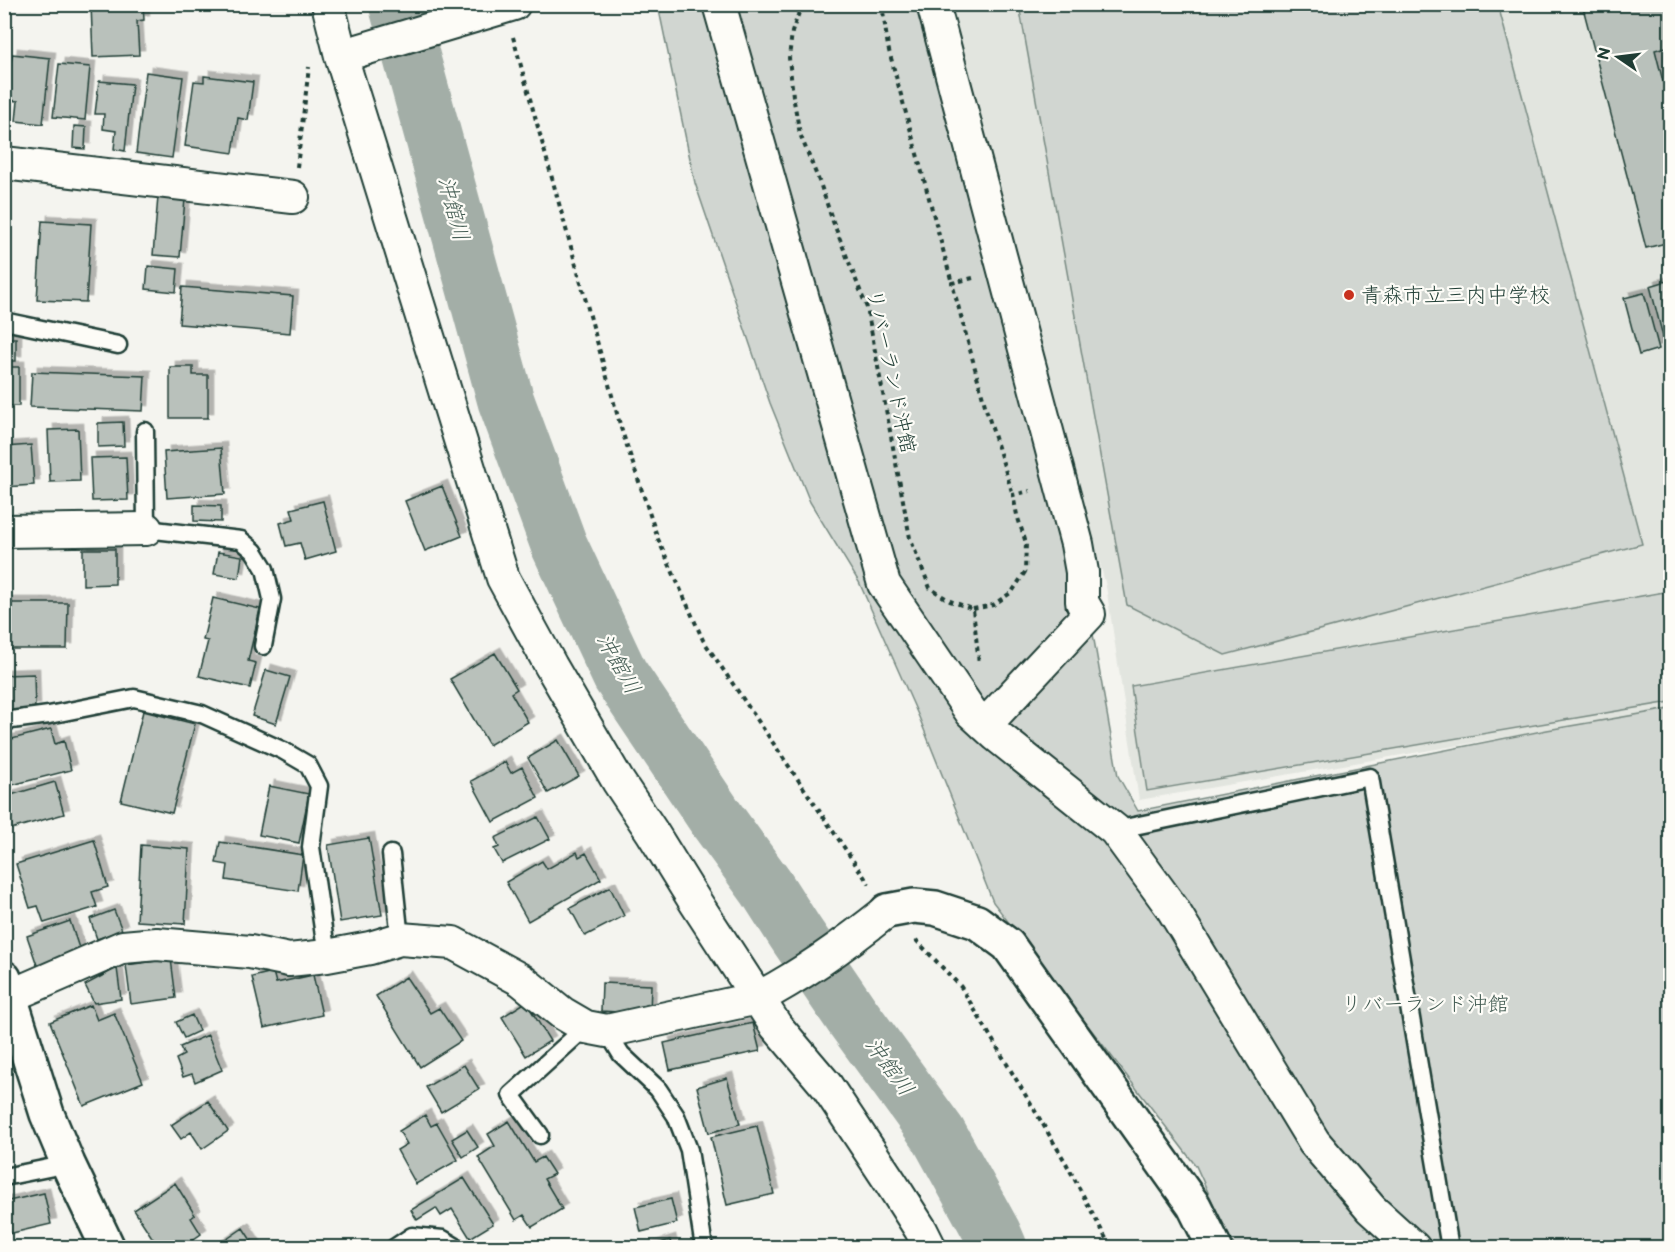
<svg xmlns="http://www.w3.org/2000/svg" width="1675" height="1252" font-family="'Balsamiq Sans','Klee One',sans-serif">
	<defs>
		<filter id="shadow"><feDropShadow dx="5.5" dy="-5.5" stdDeviation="0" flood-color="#0004"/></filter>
	</defs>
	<rect width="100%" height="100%" fill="#f4f4ef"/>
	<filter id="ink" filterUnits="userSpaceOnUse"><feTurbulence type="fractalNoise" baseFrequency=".0167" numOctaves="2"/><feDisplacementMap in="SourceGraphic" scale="12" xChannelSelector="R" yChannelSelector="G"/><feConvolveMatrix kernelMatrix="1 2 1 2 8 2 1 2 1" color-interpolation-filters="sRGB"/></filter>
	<g filter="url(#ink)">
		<path fill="#e2e5df" d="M949,5H1670V709L1139,800L1106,586Z"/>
		<path fill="#d1d6d1" stroke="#788a82" stroke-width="1.5" d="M658,5H919L1082,572L1118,776L1138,811L1547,730L1670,709V1247H1233L1196,1166L993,902L919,717L859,582L810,502L770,403L695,183Z
			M1019,5H1498L1642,544L1225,655L1127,605Z
			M1670,591V702L1147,791L1131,686Z"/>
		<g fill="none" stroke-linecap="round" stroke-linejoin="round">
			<path stroke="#a3aea7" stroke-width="57" d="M397,4L506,401L559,545L620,675L718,821L766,887L796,934L852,1016L938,1134L993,1234L999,1248"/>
		</g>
		<path fill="#b9c1bb" stroke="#1f3d34" stroke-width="1.5" filter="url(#shadow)" d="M91,4H143L144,20L137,21L139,55L93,57Z
			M1582,4H1670V46L1655,50L1670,109V242L1646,248Z
			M12,54L50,58L43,124L16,121L18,101L7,100Z
			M59,64L90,67L85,120L53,117Z
			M146,72L183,77L172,158L136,153Z
			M204,76L253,82L248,120L238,118L233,153L185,146L194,81L204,82Z
			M99,81L132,84L125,151L114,149L116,131L103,129L104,114H95Z
			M74,126L86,127L85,149L73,148Z
			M158,197L185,199L180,257L153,255Z
			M42,221L91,224L86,302L37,300Z
			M148,266L178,269L176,292L146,289Z
			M1670,280V364L1650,286Z
			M182,287L293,296L290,333L179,324Z
			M1644,293L1659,349L1639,355L1624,298Z
			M4,338H16V361H4Z
			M4,367H19V406H4Z
			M170,367H193V375H208V418H170Z
			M32,372L145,376L143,411L30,407Z
			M123,422L124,446L98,447V423Z
			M78,429L80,481L50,482L48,430Z
			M31,445L34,485L4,487V447Z
			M221,448L225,494L167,498L164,452Z
			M126,457L128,500L92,501L90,458Z
			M442,486L462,536L425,551L405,501Z
			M323,501L336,551L305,560L300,543L286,546L280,523L294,519L291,509Z
			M194,505L221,506V522L194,521Z
			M83,549H115V584L83,585Z
			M218,552L242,556L239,578L214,574Z
			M213,598L260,609L248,661L256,663L250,688L199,676L208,641L203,640Z
			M4,603H68L67,649H4Z
			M495,653L517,689L511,693L528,722L489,745L450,679Z
			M266,670L290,677L276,724L252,716Z
			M34,674L35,709L4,710V675Z
			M143,711L195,724L172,813L121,801Z
			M51,729L55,744L64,741L71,770L4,787V741Z
			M558,740L579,776L548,793L528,758Z
			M505,762L511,773L522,767L538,798L493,822L471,781Z
			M55,782L64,814L4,831V797Z
			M269,786L309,794L299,843L259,835Z
			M538,817L550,839L502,863L494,849L499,847L495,838Z
			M369,838L382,915L340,922L328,845Z
			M94,840L108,887L92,892L97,907L44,923L38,906L30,908L16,864Z
			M220,842L303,855L298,891L226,880L228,865L216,863Z
			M141,845L189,849L185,924L137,921Z
			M577,852L579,857L586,853L601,879L528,921L506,882L542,861L547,869Z
			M610,887L624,916L585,936L570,908Z
			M114,910L122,930L97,939L90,919Z
			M70,921L81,954L38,968L27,936Z
			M171,959L176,998L131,1004L126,965Z
			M117,968L121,999L94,1003L85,985Z
			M273,972L276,983L313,975L322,1015L264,1028L252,977Z
			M406,977L430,1013L439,1008L461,1041L420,1067L376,996Z
			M602,983L651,985L650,1014L601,1011Z
			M526,1002L550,1041L526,1056L502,1017Z
			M91,1005L97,1020L114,1013L143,1082L84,1106L50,1022Z
			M192,1015L199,1031L184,1038L176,1022Z
			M753,1023L760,1051L670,1070L664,1043Z
			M208,1035L222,1070L195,1082L192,1074L183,1077L176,1059L184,1055L180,1047Z
			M464,1065L479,1089L441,1112L426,1087Z
			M727,1078L740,1124L709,1133L697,1087Z
			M208,1101L228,1131L202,1149L191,1132L181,1139L171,1125Z
			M425,1115L431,1126L437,1123L458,1160L416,1184L397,1150L407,1144L399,1131Z
			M509,1121L534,1162L543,1157L554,1174L544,1179L562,1209L532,1227L524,1215L516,1220L478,1157L495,1146L488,1134Z
			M757,1126L774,1194L727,1205L711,1137Z
			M467,1130L478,1147L463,1157L452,1139Z
			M464,1178L493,1224L470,1238L452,1209L441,1216L436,1208L417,1220L411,1210Z
			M175,1183L195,1215L191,1218L201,1234L181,1248H159L134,1210Z
			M44,1193L51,1224L8,1234L4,1216V1202Z
			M671,1199L677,1223L641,1232L635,1207Z
			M243,1228L256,1248H214Z
			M670,1240L672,1248H644Z"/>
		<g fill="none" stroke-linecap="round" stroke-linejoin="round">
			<defs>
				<path id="lane" d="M4,321L118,345
					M145,431L146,529L241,540L254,551L265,569L272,599L263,646
					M4,721L49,715L134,698L202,714L284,751L308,765L319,786L311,847L327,956
					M1115,830L1370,777L1450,1248
					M391,854L400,939
					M607,1031L621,1054L658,1089L676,1116L689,1150L704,1248
					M540,1135L511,1095L586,1027
					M4,1177L68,1164
					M394,1248L412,1236L443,1239L458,1248"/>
				<path id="street" d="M328,4L341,56L503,578L551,666L618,781L652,832L696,903L776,1026L826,1085L891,1183L921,1230L930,1248
					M719,4L884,584L971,712L996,735L1115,830L1172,908L1314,1142L1371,1209L1414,1248
					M933,4L1077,544L1082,572V602L1089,614L985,725
					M341,56L514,4
					M4,163L293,197
					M4,531L146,529
					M10,996L123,947L157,944L250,952L289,960L327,956L370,948L400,939L453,943L521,980L562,1013L586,1027L607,1031L758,998C804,974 847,943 887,911"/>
				<path id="secondary" d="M887,911L914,906L935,908L977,922L1008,945L1194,1206L1215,1248
					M4,978L47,1114L68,1164L108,1248"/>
			</defs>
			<use href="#lane" stroke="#1f3d34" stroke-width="21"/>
			<use href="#street" stroke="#1f3d34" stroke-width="36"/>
			<use href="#secondary" stroke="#1f3d34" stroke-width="38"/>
			<path stroke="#1f3d34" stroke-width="4" stroke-dasharray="4.5 4.5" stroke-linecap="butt" d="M802,4L792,32L789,58L793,96L800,134L821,186L832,219L867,308L910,538L930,588L950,601L973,609L979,664
				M882,4L888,47L952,283
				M513,37L621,428L658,539L703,640L869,884
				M297,167L309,67
				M973,278L952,283L986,409L1013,495
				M973,609L993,605L1012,592L1025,572L1026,543L1017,515L1013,495L1030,491
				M916,940L961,987L1066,1163L1111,1248"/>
			<use href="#lane" stroke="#fdfcf7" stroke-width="16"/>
			<use href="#street" stroke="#fdfcf7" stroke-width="32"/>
			<use href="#secondary" stroke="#fdfcf7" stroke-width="33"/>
		</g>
	</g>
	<circle fill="#c8321e" stroke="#fdfcf7" stroke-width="2" cx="1349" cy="295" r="6"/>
	<g text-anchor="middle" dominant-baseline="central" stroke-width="4.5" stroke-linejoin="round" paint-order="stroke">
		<g font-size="21" fill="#1f3d34" stroke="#fdfcf7" text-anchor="start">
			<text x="1361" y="295">青森市立三内中学校</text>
		</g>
		<g font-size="21" fill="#1f3d34" stroke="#fdfcf7">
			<text transform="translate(891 371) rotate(78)">リバーランド沖館</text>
		</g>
		<g font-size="21" fill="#435c53" stroke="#fdfcf7">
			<text x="1425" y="1004">リバーランド沖館</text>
		</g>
		<g font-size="22" font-style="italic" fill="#475f56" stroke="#fdfcf7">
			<text transform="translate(453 209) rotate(75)">沖館川</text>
			<text transform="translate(618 664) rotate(61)">沖館川</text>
			<text transform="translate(889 1067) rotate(54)">沖館川</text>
		</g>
	</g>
	<rect width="1675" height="1252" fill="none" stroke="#fdfcf7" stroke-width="24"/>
	<rect x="12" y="12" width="1651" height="1228" fill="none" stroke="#1f3d34" stroke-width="2" filter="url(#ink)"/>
	<g transform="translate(1618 57) rotate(284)" stroke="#fdfcf7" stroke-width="4.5" paint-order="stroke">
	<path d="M0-4.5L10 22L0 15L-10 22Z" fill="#1f3d34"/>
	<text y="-9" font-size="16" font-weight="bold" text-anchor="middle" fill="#1f3d34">N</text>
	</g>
</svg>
